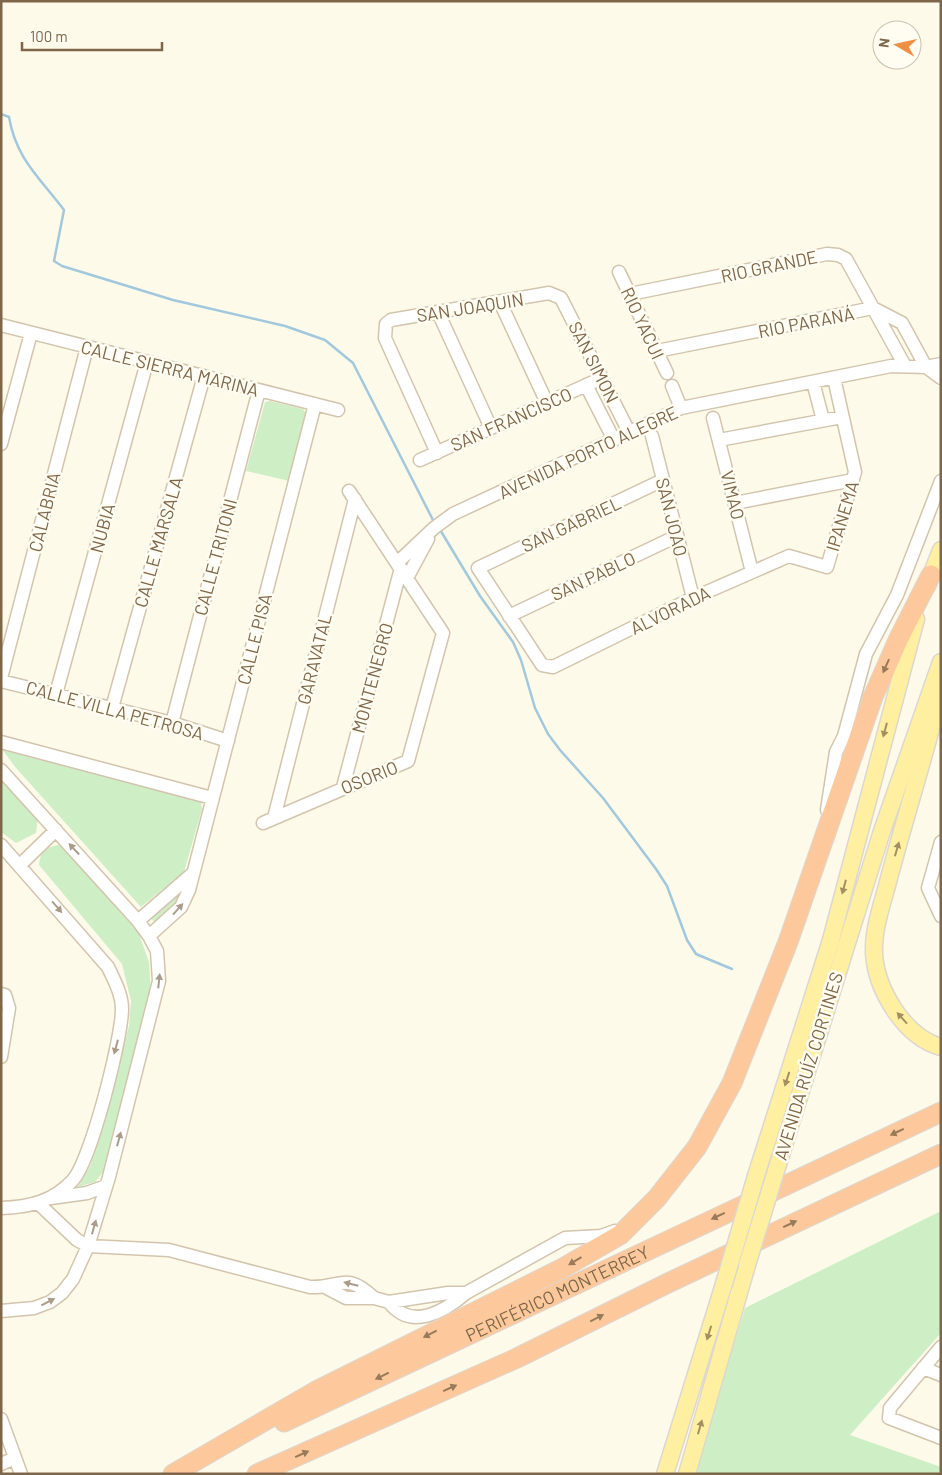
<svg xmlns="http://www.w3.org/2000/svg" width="942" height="1475" font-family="Barlow,sans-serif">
	<rect width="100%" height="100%" fill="#fefaea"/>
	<path fill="#ceeec6" d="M270,401L303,409L306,414L289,481L246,471L265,402Z
		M1,748L201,801L202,809L184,872L141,907L16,768Z
		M1,777L38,817L36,833L16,843L1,832Z
		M58,845L68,849L139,934L149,962L151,992L106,1168L95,1182L78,1187L91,1164L129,1026L131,1001L122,964L39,865C41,851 44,848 58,845Z
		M176,896L181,898L156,924L151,918Z
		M941,1211V1333L850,1435L941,1467V1474H693L745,1308Z"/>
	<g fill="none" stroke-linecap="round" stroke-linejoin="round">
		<path stroke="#a1c8dd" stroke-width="2.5" d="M1,114L9,117C16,159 40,178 64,210L54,261L62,266L173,300L285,326L325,340L353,363L434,522
			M439,528L480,596L513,642L521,660L535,708L548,734L560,750L603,798L656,869L667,886L687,940L696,954L732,969"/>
		<defs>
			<path id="minor" d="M619,272L667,373
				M630,294L827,254L838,255L846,259L905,366
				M500,302L547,403
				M438,312L491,428
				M1,325L338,410
				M657,351L873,308L902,323L926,367L941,378
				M813,382L823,420
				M586,385L614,440
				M672,386L681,408
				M713,418L752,572
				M652,436L693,598
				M719,440L842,417
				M1,444L31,333
				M437,453L385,338L386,324L391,320L549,293L561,298L629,432
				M420,460L602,378
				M663,480L478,568L542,665L553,667L693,598L789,556L827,567L855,472L834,378
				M735,503L853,480
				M397,563L434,528L453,514L681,408L891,366L926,367L941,364
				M407,578L428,539
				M509,616L677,536
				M1,678L87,347
				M1,681L172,723L228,741
				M56,694L147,362
				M112,708L204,376
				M172,723L259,390
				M1,742L212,798
				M1,770L138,921L149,936L157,951L159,981L109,1177L88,1246L73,1279L62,1293L50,1302L34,1308L1,1311
				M343,787L401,568
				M827,810L836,752L844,736L866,654L897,595L941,481
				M274,818L355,499
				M263,823L408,761L443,633L349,491
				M941,842L928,888L941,916
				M1,845L108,967C114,980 122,994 122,1009C122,1038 91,1160 73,1180C53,1202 29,1207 1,1208
				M20,865L56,830
				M138,921L192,874
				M149,936L181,907L189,890L315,404
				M1,994L5,995L9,1008L1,1057
				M51,1198L87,1193L106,1186
				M39,1204L77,1240L88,1246L169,1250L310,1287C342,1288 345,1271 374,1298
				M325,1287L346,1298H374L389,1302L448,1293H466
				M389,1302C411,1331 444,1312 466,1293L565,1238L601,1236L615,1231
				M941,1347L890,1408L889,1418L941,1438
				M923,1368L941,1375
				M1,1419L21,1474
				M1,1464L15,1458"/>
			<path id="major" d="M927,586L941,550
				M939,698C924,758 905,818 889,878C883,902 873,928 874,953C876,989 904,1037 941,1047
				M780,1158L882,831L941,662
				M756,1176L831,940L916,619
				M665,1474L723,1287
				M687,1474L747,1265"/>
			<g id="highway">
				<path id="s1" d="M284,1422L941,1112"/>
				<path d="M173,1474L316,1391L561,1269L620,1235L657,1198L697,1147L732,1083L788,942L873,697L899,638L931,575"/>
				<path d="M257,1474L517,1358L668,1283L941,1154"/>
			</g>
		</defs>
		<use href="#minor" stroke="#d3c5ad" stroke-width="15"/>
		<use href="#major" stroke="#ddd7d0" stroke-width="19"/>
		<use href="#highway" stroke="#ddd7d0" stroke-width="21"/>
		<use href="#minor" stroke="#fff" stroke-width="12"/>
		<use href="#major" stroke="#ffefa0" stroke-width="16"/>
		<use href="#highway" stroke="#fdc99c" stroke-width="19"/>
		<defs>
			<path id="major-bridge" d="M747,1265L780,1158
				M723,1287L756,1176"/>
		</defs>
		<use href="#major-bridge" stroke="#ddd7d0" stroke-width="19" stroke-linecap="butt"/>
		<use href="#major-bridge" stroke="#ffefa0" stroke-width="16"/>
	</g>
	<defs><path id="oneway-solid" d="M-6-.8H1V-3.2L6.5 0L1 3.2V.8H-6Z" transform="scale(1.25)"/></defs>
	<g fill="#977a5a">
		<use href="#oneway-solid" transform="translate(886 666) rotate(114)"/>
		<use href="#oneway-solid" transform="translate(897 1132) rotate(155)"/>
		<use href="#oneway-solid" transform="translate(718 1216) rotate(155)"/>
		<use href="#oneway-solid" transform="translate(790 1224) rotate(-25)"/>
		<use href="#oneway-solid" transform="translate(575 1261) rotate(149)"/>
		<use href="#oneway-solid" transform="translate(597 1318) rotate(-27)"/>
		<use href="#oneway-solid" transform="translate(430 1334) rotate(153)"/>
		<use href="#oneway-solid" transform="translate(382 1376) rotate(154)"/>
		<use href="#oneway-solid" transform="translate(450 1388) rotate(-24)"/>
		<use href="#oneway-solid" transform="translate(302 1454) rotate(-24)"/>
	</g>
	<g fill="#a48f63">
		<use href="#oneway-solid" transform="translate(885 730) rotate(105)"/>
		<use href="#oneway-solid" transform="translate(897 849) rotate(-74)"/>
		<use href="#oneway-solid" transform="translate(844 887) rotate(105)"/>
		<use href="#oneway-solid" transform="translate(902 1018) rotate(-132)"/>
		<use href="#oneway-solid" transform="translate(787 1079) rotate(108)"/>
		<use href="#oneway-solid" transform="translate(709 1333) rotate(107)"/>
		<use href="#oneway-solid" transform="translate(700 1427) rotate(-74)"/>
	</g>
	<g fill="#aa9c89">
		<use href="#oneway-solid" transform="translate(74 849) rotate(-133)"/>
		<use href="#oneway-solid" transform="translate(57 907) rotate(49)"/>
		<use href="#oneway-solid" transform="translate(178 909) rotate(-48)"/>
		<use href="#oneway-solid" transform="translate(159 981) rotate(-84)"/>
		<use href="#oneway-solid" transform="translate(116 1047) rotate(105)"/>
		<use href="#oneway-solid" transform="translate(119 1139) rotate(-75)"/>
		<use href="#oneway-solid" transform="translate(94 1227) rotate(-74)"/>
		<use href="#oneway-solid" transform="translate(351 1284) rotate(-166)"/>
		<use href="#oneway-solid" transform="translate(48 1302) rotate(-27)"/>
	</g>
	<g text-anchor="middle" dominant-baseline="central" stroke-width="5" stroke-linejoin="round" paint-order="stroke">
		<g font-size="18" fill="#7d6649" stroke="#fffcf2">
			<text transform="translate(769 266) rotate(-12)">RIO GRANDE</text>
			<text transform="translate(470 307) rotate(-9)">SAN JOAQUIN</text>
			<text transform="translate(806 322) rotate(-11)">RIO PARANÁ</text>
			<text transform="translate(643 323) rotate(65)">RIO YACUI</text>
			<text transform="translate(594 362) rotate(63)">SAN SIMON</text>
			<text transform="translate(170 368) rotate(14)">CALLE SIERRA MARINA</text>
			<text transform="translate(511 419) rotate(-24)">SAN FRANCISCO</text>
			<text transform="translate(588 452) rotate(-25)">AVENIDA PORTO ALEGRE</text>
			<text transform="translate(733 495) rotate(76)">VIMAO</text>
			<text transform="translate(44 512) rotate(-76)">CALABRIA</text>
			<text transform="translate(842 516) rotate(-73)">IPANEMA</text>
			<text transform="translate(672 517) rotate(76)">SAN JOAO</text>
			<text transform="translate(571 524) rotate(-25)">SAN GABRIEL</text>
			<text transform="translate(102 528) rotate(-75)">NUBIA</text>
			<text transform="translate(158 542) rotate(-74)">CALLE MARSALA</text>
			<text transform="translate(215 557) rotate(-75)">CALLE TRITONI</text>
			<text transform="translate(593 576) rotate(-25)">SAN PABLO</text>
			<text transform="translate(670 610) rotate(-26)">ALVORADA</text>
			<text transform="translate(254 639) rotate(-76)">CALLE PISA</text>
			<text transform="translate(314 659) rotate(-76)">GARAVATAL</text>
			<text transform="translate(372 678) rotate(-75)">MONTENEGRO</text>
			<text transform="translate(115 710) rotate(15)">CALLE VILLA PETROSA</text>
			<text transform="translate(369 777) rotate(-22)">OSORIO</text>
			<text transform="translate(808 1066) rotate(-73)">AVENIDA RUÍZ CORTINES</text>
			<text stroke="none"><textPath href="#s1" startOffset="302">PERIFÉRICO MONTERREY</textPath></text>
		</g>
	</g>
	<rect width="942" height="1475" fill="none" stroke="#7d6649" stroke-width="5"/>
	<g transform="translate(897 45) rotate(279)"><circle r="24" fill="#fffcf2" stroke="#cbc0ae"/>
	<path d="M0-4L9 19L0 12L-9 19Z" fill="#f18e46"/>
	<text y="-8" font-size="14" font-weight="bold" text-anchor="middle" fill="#7d6649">N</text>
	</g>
	<path d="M22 42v8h140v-8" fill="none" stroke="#7d6649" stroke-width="2.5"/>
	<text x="30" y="42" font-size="15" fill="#7d6649" stroke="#fffcf2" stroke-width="4" paint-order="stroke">100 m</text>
</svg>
